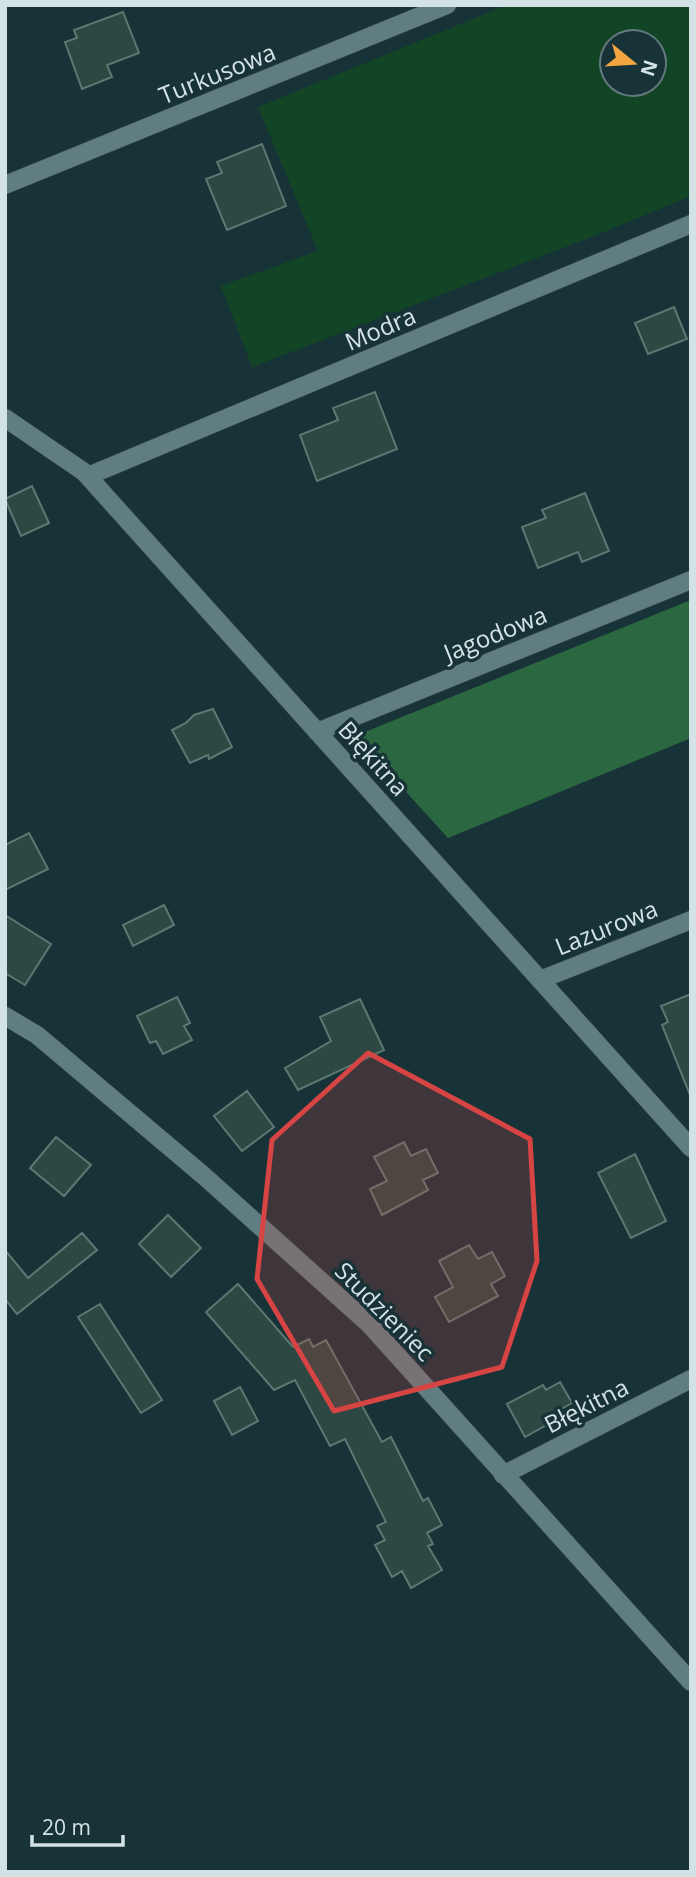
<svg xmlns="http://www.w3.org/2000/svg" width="696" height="1877" font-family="'Open Sans',sans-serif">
	<rect width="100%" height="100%" fill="#183337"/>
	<path fill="#114526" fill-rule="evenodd" d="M507,5H691V196L594,236L252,367L221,286L318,251L258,107ZM612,42H654V84H612Z"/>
	<path fill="#2b6841" d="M691,600V738L448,838L355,736Z"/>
	<path fill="#2d4742" stroke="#5c7872" stroke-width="2" d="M123,12L139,53L107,65L112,77L82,89L65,42L77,38L74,30Z
		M262,144L286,206L227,230L206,179L222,173L217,162Z
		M674,307L687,339L648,354L635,323Z
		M375,392L397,449L317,481L300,435L338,420L333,408Z
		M32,486L49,523L21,536L5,499Z
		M585,493L609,551L582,562L578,552L538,568L522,527L546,518L542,510Z
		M213,709L232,747L209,759L208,755L190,763L172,730L186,723L194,715Z
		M29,833L48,869L5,890V845Z
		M164,905L174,925L133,946L123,925Z
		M5,915L51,944L25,985L5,973Z
		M691,994V1094L690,1095L662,1025L668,1022L661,1006Z
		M177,997L190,1023L184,1026L192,1040L163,1054L156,1041L150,1043L137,1016Z
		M360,999L384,1050L298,1090L285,1068L331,1041L320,1017Z
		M247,1091L274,1127L242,1151L214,1116Z
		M56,1137L91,1165L64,1196L30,1168Z
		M404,1142L411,1156L426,1149L438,1173L423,1180L428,1190L382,1215L370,1189L387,1181L374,1157Z
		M635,1154L666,1221L631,1238L598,1173Z
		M168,1215L201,1248L171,1277L139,1244Z
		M82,1233L97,1250L17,1314L5,1299V1250L28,1278Z
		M469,1245L478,1259L492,1252L505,1276L491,1284L498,1296L449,1322L435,1297L453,1287L439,1261Z
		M238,1284L293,1347L309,1339L313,1347L326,1340L382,1442L391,1437L423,1501L428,1498L442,1525L427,1533L433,1544L428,1546L442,1570L411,1588L402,1571L392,1577L375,1545L385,1540L377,1526L386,1522L345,1439L330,1446L295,1380L274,1390L206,1312Z
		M100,1304L162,1400L141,1413L78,1317Z
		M560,1382L572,1403L558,1411L561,1417L525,1437L507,1404L543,1385L546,1390Z
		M240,1387L258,1421L232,1435L214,1401Z"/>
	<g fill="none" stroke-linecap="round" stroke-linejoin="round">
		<defs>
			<path id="minor" d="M5,185L447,5
				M5,418L84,472L691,1148
				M88,476L691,224
				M317,732L691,580
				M540,980L691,920
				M5,1016L37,1035L204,1176L369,1324L691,1682
				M503,1475L691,1379"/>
		</defs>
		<use href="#minor" stroke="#384f52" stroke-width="19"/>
		<use href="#minor" stroke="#607d81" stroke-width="18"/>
	</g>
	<path fill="#d64444" fill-opacity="0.2" stroke="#d64444" stroke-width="5" stroke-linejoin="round" d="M368,1053L530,1139L537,1261L502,1367L334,1411L257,1279L272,1140Z"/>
	<g text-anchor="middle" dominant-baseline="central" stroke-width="7" stroke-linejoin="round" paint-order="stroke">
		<g font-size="24" fill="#d3e3e5" stroke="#183337">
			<text transform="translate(217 73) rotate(-22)">Turkusowa</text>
			<text transform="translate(380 328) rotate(-23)">Modra</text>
			<text transform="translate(495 633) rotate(-22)">Jagodowa</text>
			<text transform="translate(374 758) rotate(48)">Błękitna</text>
			<text transform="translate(606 927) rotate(-22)">Lazurowa</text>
			<text transform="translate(385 1311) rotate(45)">Studzieniec</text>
			<text transform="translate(586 1405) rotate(-27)">Błękitna</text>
		</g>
	</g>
	<rect width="696" height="1877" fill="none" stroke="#d3e3e5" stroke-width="14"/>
	<g transform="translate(633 63) rotate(108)"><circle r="33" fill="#183337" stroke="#63797d" stroke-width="2"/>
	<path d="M0-5L12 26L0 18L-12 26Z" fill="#f2a540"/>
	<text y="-10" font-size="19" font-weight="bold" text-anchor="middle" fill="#d3e3e5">N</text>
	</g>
	<path d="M32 1835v10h91v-10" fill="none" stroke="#d3e3e5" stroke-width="3.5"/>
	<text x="42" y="1835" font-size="21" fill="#d3e3e5" stroke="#183337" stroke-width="5" paint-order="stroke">20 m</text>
</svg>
